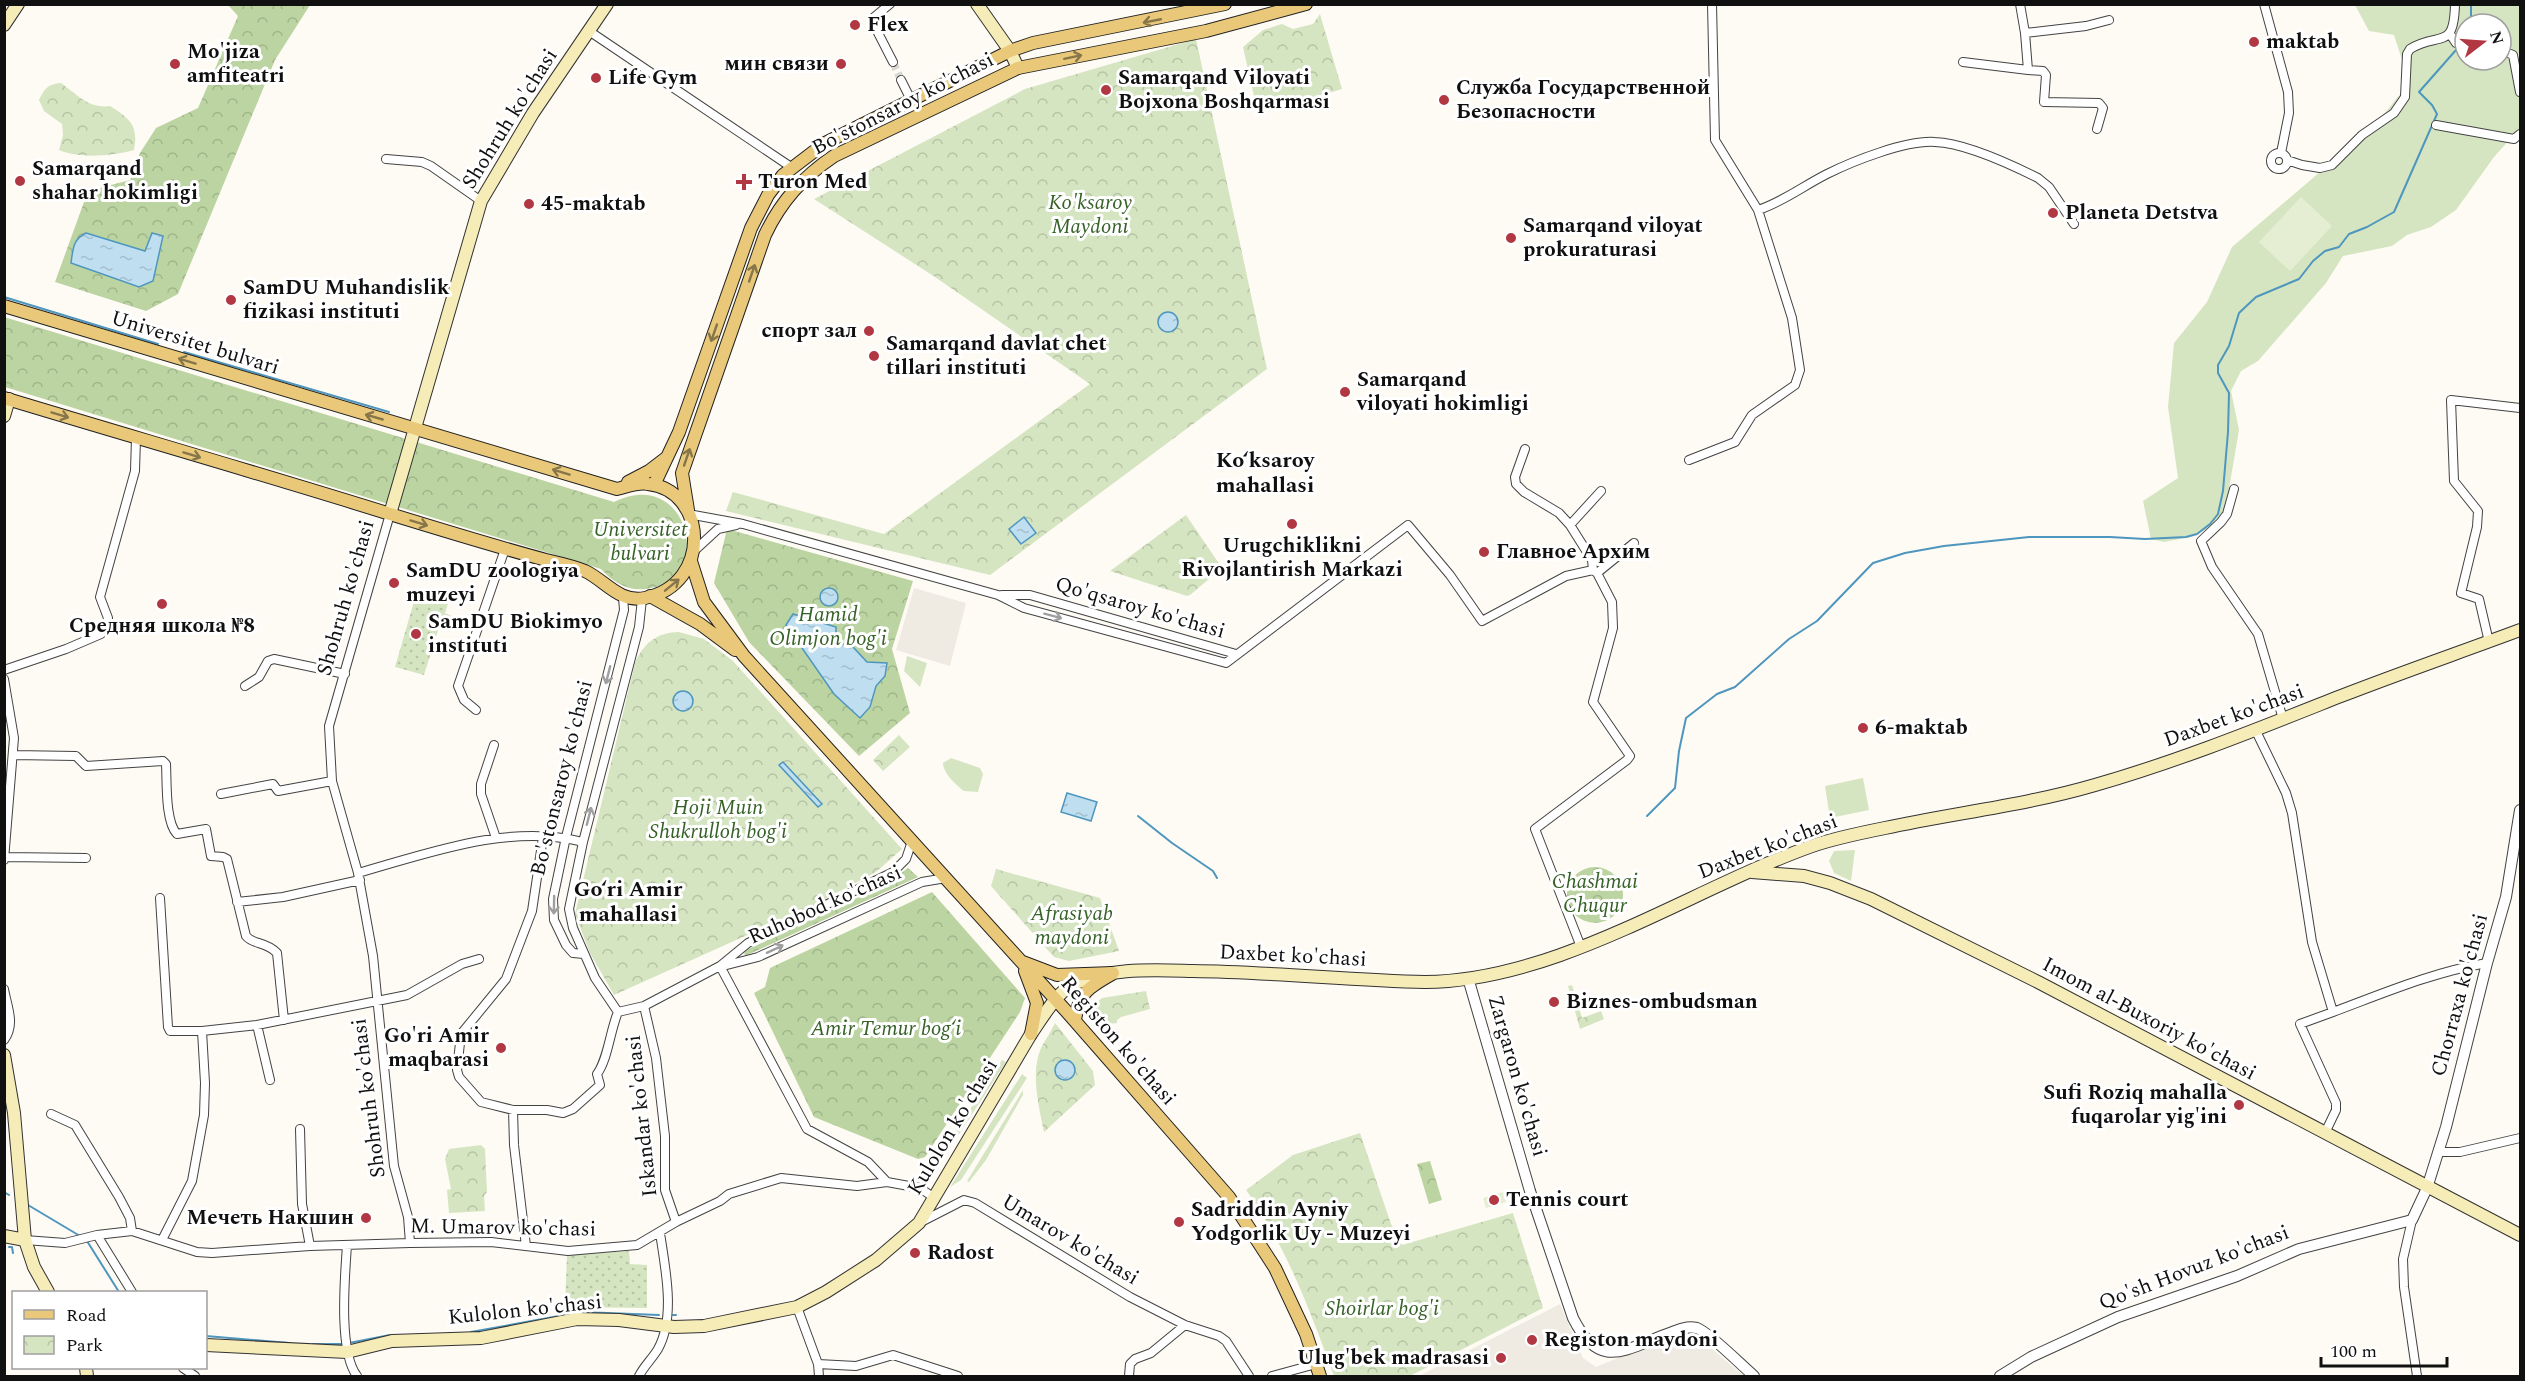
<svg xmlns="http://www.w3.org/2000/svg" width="2525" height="1381" font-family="Spectral,serif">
	<defs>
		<pattern id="forest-crowns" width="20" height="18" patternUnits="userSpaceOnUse" patternTransform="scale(1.5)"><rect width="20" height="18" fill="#bbd4a2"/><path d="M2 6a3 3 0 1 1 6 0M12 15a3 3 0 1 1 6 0" fill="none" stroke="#a0b58a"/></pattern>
		<pattern id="park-crowns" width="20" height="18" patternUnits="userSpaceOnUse" patternTransform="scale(1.5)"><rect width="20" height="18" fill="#d5e5c1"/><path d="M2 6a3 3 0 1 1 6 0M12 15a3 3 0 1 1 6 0" fill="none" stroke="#b6c3a5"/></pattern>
		<pattern id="garden-dots" width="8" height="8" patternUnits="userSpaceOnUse" patternTransform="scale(1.5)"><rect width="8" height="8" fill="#d5e5c1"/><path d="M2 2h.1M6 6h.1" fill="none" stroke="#b6c3a5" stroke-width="1.8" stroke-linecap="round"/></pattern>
		<pattern id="water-ripples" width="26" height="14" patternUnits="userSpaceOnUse" patternTransform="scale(1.5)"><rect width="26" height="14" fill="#bfdff0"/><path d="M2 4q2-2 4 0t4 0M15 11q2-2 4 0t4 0" fill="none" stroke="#a3becd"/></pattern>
	</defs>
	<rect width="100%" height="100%" fill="#fefbf5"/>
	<path fill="#d5e5c1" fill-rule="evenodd" d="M2355,5H2520V49L2517,59L2520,72V128L2494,157L2456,210L2431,227L2407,235L2392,246L2343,256L2326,283L2258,361L2241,371L2231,391L2239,430L2225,512L2210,528L2190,537L2164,542L2151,539L2143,501L2178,478L2168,407L2174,343L2207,302L2232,247L2376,124L2401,93L2402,60L2394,35L2369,31ZM2465,24H2501V60H2465Z
		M907,656L927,663L920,687L904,671Z
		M951,758L980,768L983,774L978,792L964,791C956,785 943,773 943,763Z
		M1863,778L1869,810L1830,818L1825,786Z
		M1855,850L1851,881L1834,873L1829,861L1834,851Z
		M1002,1060L1006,1062L939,1165L936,1162Z
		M1022,1074L1027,1078L961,1180L950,1187Z
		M1023,1090V1095L986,1160L969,1182L967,1181Z"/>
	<path fill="url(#forest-crowns)" d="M228,5H310L275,60L178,294L146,311L55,282L88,191L130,180L140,153L156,128L198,108L238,16Z
		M4,317L614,502C689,465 717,582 645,589C627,591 613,582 601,569L5,387Z
		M727,529L913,581L892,649L910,713L859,756L749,642L714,583Z
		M1567 895a28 28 0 1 1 56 0a28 28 0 1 1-56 0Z
		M908,868L918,877L745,956L744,951L887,884Z
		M932,892L1025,998L1020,1012L925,1157L918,1159L814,1117L754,993L765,987L770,968Z
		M1430,1161L1442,1200L1429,1204L1417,1164Z"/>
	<path fill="url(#park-crowns)" d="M1320,14L1342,89L1258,114L1243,47L1263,30L1282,24L1293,29L1313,24Z
		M1196,39L1267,369L990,575L726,511L733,492L884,534L1090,384L932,275L814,199L1025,89Z
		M61,83C77,94 88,109 110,106C129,118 139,125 134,150C113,156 79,159 59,150L63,135L62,124L44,111L39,100C45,88 48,84 61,83Z
		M1186,515L1222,568L1190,595L1187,596L1110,571Z
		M679,632L704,639L733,661L902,849L876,872L812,906L614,995L590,953L575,914L635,663C643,644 657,632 679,632Z
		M899,735L910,747L883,771L873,760Z
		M996,869L1100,898L1119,951L1069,961L1054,957L991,886Z
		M1572,985L1582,1018L1601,1011L1604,1019L1580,1029L1568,986Z
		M1146,991L1150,1009L1121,1017L1117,1020V1023L1108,1024L1091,1008L1102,998Z
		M1055,1023L1093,1071L1095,1085L1044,1132C1039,1107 1030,1073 1041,1048C1045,1040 1051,1032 1055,1023Z
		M1360,1133L1391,1224L1402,1245L1513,1213L1543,1308L1410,1376H1334C1310,1311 1287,1247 1246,1190L1293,1155Z
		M481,1145L485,1149L487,1192L484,1196L485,1211L449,1213L447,1190L451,1189L445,1159L449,1149Z"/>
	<path fill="url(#garden-dots)" d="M440,597L449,599L445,614L450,615L456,624L441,621L424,675L395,667L413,605L412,598L437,604Z
		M629,1251L630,1264L647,1265V1308L565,1307L567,1255Z"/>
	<path fill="#e5eed2" d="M2301,197L2332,226L2290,271L2259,242Z
		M1503,1192L1506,1202L1486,1208L1483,1198Z"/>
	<path fill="#efebe3" d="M914,588L966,603L950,666L896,650Z
		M1560,1304L1583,1358L1596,1367L1651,1344L1698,1337L1744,1376H1419Z"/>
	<path fill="url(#water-ripples)" stroke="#4e96be" stroke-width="1.5" d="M86,233L145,251L152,233L163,236L153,281L139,287L71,263C73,249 73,239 86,233Z
		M1158 322a10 10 0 1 1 20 0a10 10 0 1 1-20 0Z
		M1024,517L1036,533L1021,544L1009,529Z
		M820 597a9 9 0 1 1 18 0a9 9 0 1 1-18 0Z
		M793,614L836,627V638L840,643L853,647L867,662L887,663L885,676L876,686L870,707L860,718L834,694L786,625Z
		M673 701a10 10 0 1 1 20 0a10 10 0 1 1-20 0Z
		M783,762L822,804L818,807L779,765Z
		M1067,793L1097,802L1091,821L1061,812Z
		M1055 1070a10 10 0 1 1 20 0a10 10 0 1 1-20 0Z"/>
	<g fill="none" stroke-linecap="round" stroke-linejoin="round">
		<path stroke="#4e96be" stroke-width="2" d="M2471,4V24
			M4,297L158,344
			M184,352L389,412
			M1138,816L1172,843L1213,871L1217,878
			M1647,816L1675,788L1679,751L1686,718L1717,694L1735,687L1789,639L1817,621L1873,563L1905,553L1944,546L2029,537H2110L2145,539L2186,537L2197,534L2210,524L2218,514L2223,491L2228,432L2229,393L2218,373V365L2229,346L2239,313L2256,297L2299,279L2313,261L2325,251L2339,247L2349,234L2367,227L2394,212L2437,114L2432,105L2419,92L2456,50
			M4,1192L9,1195
			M28,1205L80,1236
			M87,1241L119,1292
			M9,1247H12L13,1253
			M673,1315H676
			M471,1332L581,1312L659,1315
			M206,1336L289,1343
			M349,1343L390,1335
			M313,1344H343"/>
		<path stroke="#dad8d3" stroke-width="8" stroke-dasharray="8 4" stroke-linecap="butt" d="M893,62L901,80"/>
		<defs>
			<path id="minor" d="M890,4L873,18L874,25L893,62
				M2020,4L2025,33L2028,70L2043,71L2046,75L2044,102L2099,103L2103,108L2097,129
				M2264,4L2288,92L2289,113L2281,153
				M589,31L791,167
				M2025,33L2086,26L2109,20
				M2450,34L2456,43L2465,48
				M2501,50L2513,55L2520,92
				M1963,62L2028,70
				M901,80L911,100
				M2436,125L2514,139L2520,134
				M2271 161a8 8 0 1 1 16 0a8 8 0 1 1-16 0Z
				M386,159L422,162L431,166L481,201
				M2287,160L2302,165L2320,168L2332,165L2362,135L2394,113L2405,97L2407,54L2410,49C2439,31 2454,52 2455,4
				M1758,210C1783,202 1803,186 1827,174C1853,161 1906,140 1935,142C1964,143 2012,165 2038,178L2049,187L2074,224
				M1525,449L1515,477L1516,484L1524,492L1559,513L1570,525
				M1689,460L1735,442L1752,415L1795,385L1800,370L1792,318L1758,210L1715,140L1712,4
				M2234,489L2227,514L2221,522L2201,541L2212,567L2258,634L2283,719
				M390,514L329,726L332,781L358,873L373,956L394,1166L408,1217L410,1243
				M688,514L743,524L998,595L1024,608L1226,663L1408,525L1450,575L1482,621L1566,576L1593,570L1597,573L1612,602L1613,628L1593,702L1630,756L1627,760L1535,829L1581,947
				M694,551L718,529L736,525
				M1593,570L1592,560L1570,525L1601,491
				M1597,573L1634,543
				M1002,595H1030L1236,654
				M2489,642L2479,599L2461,593L2477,527L2478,511L2454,481L2451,400L2520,408
				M4,670L66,649L101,634L105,629L108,618L100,597L135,471L136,438
				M4,679L14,738L4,860
				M245,686L259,677L268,661L274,659L345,674
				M476,710L464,700L458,686L505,549
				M2255,729L2286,793L2292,813L2312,942L2333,1012C2384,993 2433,972 2487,963
				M494,745L481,784V794L496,838
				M13,755L76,756L86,766L163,761L166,764C167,781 165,822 177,834L206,829L211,856L223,857L227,859L246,936C253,945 266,941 277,953L284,1020
				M221,794L273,784L278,791L332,781
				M543,837L532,911L506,979L461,1034L457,1070L459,1077L481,1102L513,1110H547L563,1113L573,1109L600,1085L597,1074C608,1059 610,1031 618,1012
				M6,857L86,858
				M358,873C429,853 509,823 583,842
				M160,898L168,1027L170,1031H202
				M237,902L283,897L360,880
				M584,954L573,953L566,945L554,920L553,899L566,837L624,610L623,597
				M720,966L807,1129L868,1162L887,1182
				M723,966L758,957L922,882L946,878
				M4,989C7,1007 16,1024 4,1040
				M644,1006L656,1058L665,1136V1190L676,1222
				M618,1012L595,978L573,928L569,909L583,842L639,627L642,599
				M618,1012L644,1006L720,966L748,943L893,872L906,859L912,841
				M257,1025L270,1080
				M513,1110L514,1145L526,1246
				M51,1114L75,1125L119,1197L130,1218L132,1231
				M300,1129L302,1204L310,1246
				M2325,1133L2336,1110V1103L2300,1024L2333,1012
				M2438,1152H2460L2520,1138
				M2412,1220L2403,1259L2404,1287L2417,1376
				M921,1222L964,1200L975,1203L1130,1297L1185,1325L1219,1336L1226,1341L1249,1376
				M97,1235L132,1292
				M25,1240L65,1243L97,1235L132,1231L197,1252L212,1253L310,1246L410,1243L491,1242L568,1251L637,1245L676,1222L720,1201L729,1194L781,1178L857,1186L887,1182L920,1188L933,1197
				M162,1240L192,1181L204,1115L205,1083L202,1031L257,1025L407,995L462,964L479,959
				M347,1245C345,1276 338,1351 357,1376
				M797,1307L818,1364L819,1376
				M818,1364L856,1366L893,1355L958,1376
				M183,1368L195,1376
				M639,1376C644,1366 652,1359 658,1349C676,1317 665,1267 660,1233
				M1129,1376L1130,1364L1135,1359L1151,1353L1185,1325
				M1272,1376L1316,1364"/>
			<path id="tertiary" d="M1468,978L1530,1191L1573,1318C1600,1372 1625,1349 1670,1333C1679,1329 1687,1326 1697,1328C1710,1333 1742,1366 1754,1376
				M2000,1376L2031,1357L2118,1317L2237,1276L2299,1249L2412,1220L2427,1188L2446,1127L2487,963L2506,897L2520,810"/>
			<path id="secondary" d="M977,4L1010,51L1018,68
				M4,25L18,4
				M4,416L9,399
				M390,514L481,201L533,113L607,4
				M1752,872L1804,876L1830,883L1871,899L2038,982L2520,1235
				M4,1055L14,1113L25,1240L34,1267L48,1292
				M4,1236L25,1240
				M206,1345L347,1352L392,1341L481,1338L577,1319L619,1320L674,1327L704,1326L797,1307L826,1292L876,1260L919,1223L1031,1034C1040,1021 1057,992 1072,985C1108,967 1154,970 1193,971C1270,972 1348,980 1425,982C1558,981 1689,890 1812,846C1835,838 1860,833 1885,828C1954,813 2027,805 2095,785C2179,761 2260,728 2341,696C2400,673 2461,652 2520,630
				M86,1368L87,1376"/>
			<path id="primary" d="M4,306L617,489C626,487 638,482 648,484C707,490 713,584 645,598C619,603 606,581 585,571C573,566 559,563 546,560C494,546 442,530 390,514C262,474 133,437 4,398
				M628,482L649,471L666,458
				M654,485L679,432L751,228L768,195L783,175L825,143L1010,51L1033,43L1225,4
				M688,510L682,473L765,235C781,201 803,177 834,156L1018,68L1206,31L1306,4
				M691,561L704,602L744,656L1067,1012L1229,1197L1275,1268L1306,1334L1320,1376
				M650,596L700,624L735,650
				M1023,962L1057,975L1113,973
				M1025,971L1037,1003L1031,1034
				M1075,1021C1078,993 1089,987 1112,974"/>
		</defs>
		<use href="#minor" stroke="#434343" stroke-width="10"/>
		<use href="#tertiary" stroke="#434343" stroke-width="12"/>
		<use href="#secondary" stroke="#323232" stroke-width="14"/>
		<use href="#primary" stroke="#212121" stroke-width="14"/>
		<use href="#minor" stroke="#fff" stroke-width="8"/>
		<use href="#tertiary" stroke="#fff" stroke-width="10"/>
		<use href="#secondary" stroke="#f6ecb7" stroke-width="12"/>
		<use href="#primary" stroke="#e9c979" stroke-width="12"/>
	</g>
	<defs><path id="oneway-shaft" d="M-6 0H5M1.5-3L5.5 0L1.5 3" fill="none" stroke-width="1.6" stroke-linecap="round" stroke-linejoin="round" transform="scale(1.5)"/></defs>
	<g stroke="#87764a">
		<use href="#oneway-shaft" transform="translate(1152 21) rotate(169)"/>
		<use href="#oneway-shaft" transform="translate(1073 57) rotate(-12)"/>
		<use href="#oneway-shaft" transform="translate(752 273) rotate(-71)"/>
		<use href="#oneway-shaft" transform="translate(714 333) rotate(109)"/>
		<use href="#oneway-shaft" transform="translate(187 361) rotate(-163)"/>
		<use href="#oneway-shaft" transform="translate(60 415) rotate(17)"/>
		<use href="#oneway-shaft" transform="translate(374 417) rotate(-164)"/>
		<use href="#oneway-shaft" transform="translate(192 455) rotate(17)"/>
		<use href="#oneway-shaft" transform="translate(687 457) rotate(-71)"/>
		<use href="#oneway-shaft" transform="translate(561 472) rotate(-163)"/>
		<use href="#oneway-shaft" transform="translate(419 523) rotate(17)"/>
		<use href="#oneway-shaft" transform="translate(672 585) rotate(-39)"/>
	</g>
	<g stroke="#9f9f9f">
		<use href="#oneway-shaft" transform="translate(1053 616) rotate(15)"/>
		<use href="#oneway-shaft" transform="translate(608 675) rotate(104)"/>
		<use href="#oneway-shaft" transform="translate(589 816) rotate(-76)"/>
		<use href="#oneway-shaft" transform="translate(554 905) rotate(91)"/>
		<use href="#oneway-shaft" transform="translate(775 949) rotate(-25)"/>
	</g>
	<g fill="#b13742" stroke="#fff" stroke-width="2">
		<circle cx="855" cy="25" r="6"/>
		<circle cx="2254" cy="42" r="6"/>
		<circle cx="175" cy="64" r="6"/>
		<circle cx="841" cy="64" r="6"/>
		<circle cx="596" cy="78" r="6"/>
		<circle cx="1106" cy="90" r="6"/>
		<circle cx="1444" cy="100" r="6"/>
		<circle cx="20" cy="181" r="6"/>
		<path d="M741 173h6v6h6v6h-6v6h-6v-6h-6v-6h6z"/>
		<circle cx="529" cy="204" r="6"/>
		<circle cx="2053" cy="213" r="6"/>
		<circle cx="1511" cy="238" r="6"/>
		<circle cx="231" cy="300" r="6"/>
		<circle cx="869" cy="331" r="6"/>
		<circle cx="874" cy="356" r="6"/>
		<circle cx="1345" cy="392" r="6"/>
		<circle cx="1292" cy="524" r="6"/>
		<circle cx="1484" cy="552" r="6"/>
		<circle cx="394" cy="583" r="6"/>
		<circle cx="162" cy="604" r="6"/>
		<circle cx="416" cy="634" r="6"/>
		<circle cx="1863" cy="728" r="6"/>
		<circle cx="1554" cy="1002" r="6"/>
		<circle cx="501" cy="1048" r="6"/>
		<circle cx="2239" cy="1105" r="6"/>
		<circle cx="1494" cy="1200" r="6"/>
		<circle cx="366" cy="1218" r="6"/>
		<circle cx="1179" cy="1222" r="6"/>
		<circle cx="915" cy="1253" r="6"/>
		<circle cx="1532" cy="1340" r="6"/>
		<circle cx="1501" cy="1358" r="6"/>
	</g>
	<g text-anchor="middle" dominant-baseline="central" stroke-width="6" stroke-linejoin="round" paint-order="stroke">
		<g font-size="21" font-weight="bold" fill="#101010" stroke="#fff" text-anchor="start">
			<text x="867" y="25">Flex</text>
			<text x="2266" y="42">maktab</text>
			<text x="187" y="52">Mo'jiza<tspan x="187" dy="24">amfiteatri</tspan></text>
			<text x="829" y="64" text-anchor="end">мин связи</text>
			<text x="608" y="78">Life Gym</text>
			<text x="1118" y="78">Samarqand Viloyati<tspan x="1118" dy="24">Bojxona Boshqarmasi</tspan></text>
			<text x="1456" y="88">Служба Государственной<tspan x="1456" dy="24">Безопасности</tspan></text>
			<text x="32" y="169">Samarqand<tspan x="32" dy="24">shahar hokimligi</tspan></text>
			<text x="758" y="182">Turon Med</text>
			<text x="541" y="204">45-maktab</text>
			<text x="2065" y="213">Planeta Detstva</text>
			<text x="1523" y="226">Samarqand viloyat<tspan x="1523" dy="24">prokuraturasi</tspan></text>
			<text x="243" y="288">SamDU Muhandislik<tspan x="243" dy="24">fizikasi instituti</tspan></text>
			<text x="857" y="331" text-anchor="end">спорт зал</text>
			<text x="886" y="344">Samarqand davlat chet<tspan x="886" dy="24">tillari instituti</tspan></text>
			<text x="1357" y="380">Samarqand<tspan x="1357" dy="24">viloyati hokimligi</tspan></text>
			<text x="1292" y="546" text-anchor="middle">Urugchiklikni<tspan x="1292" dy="24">Rivojlantirish Markazi</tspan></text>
			<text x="1496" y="552">Главное Архим</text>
			<text x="406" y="571">SamDU zoologiya<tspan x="406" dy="24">muzeyi</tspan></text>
			<text x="428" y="622">SamDU Biokimyo<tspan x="428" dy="24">instituti</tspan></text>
			<text x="162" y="626" text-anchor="middle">Средняя школа №8</text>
			<text x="1875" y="728">6-maktab</text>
			<text x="1566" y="1002">Biznes-ombudsman</text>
			<text x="489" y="1036" text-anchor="end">Go'ri Amir<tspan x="489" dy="24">maqbarasi</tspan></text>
			<text x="2227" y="1093" text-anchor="end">Sufi Roziq mahalla<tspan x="2227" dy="24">fuqarolar yig'ini</tspan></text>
			<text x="1506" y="1200">Tennis court</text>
			<text x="1191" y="1210">Sadriddin Ayniy<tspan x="1191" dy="24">Yodgorlik Uy - Muzeyi</tspan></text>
			<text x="354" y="1218" text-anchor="end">Мечеть Накшин</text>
			<text x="927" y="1253">Radost</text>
			<text x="1544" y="1340">Registon maydoni</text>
			<text x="1489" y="1358" text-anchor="end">Ulug'bek mаdrаsasi</text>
		</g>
		<g font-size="21" fill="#101010" stroke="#fff">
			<text transform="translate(903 104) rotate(-27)">Bo'stonsaroy ko'chasi</text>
			<text transform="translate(510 119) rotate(-58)">Shohruh ko'chasi</text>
			<text transform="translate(195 343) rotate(17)">Universitet bulvari</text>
			<text transform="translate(346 598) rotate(-74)">Shohruh ko'chasi</text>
			<text transform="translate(1140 608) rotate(16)">Qo'qsaroy ko'chasi</text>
			<text transform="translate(2234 716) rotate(-20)">Daxbet ko'chasi</text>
			<text transform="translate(562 778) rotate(-76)">Bo'stonsaroy ko'chasi</text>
			<text transform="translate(1768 847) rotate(-21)">Daxbet ko'chasi</text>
			<text transform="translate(825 905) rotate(-24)">Ruhobod ko'chasi</text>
			<text transform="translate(1293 956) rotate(3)">Daxbet ko'chasi</text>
			<text transform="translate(2460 995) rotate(-75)">Chorraxa ko'chasi</text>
			<text transform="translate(2149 1019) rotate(28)">Imom al-Buxoriy ko'chasi</text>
			<text transform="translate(1118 1041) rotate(49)">Registon ko'chasi</text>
			<text transform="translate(1517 1076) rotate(74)">Zargaron ko'chasi</text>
			<text transform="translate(369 1098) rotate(-97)">Shohruh ko'chasi</text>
			<text transform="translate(642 1116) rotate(-96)">Iskandar ko'chasi</text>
			<text transform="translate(953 1127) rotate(-59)">Kulolon ko'chasi</text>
			<text transform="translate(503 1228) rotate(1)">M. Umarov ko'chasi</text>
			<text transform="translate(1070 1240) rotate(31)">Umarov ko'chasi</text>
			<text transform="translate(2194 1268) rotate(-21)">Qo'sh Hovuz ko'chasi</text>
			<text transform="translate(525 1310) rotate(-6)">Kulolon ko'chasi</text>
		</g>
		<g font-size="21" font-style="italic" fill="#366127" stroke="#fff">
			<text x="1090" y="203">Ko'ksaroy<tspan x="1090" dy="24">Maydoni</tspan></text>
			<text x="640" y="530">Universitet<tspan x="640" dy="24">bulvari</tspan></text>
			<text x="828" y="615">Hamid<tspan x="828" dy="24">Olimjon bog'i</tspan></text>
			<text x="718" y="808">Hoji Muin<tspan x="718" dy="24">Shukrulloh bog'i</tspan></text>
			<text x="1595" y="882">Chashmai<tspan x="1595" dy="24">Chuqur</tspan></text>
			<text x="1072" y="914">Afrasiyab<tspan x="1072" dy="24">maydoni</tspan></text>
			<text x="886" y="1029">Amir Temur bog‘i</text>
			<text x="1382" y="1309">Shoirlar bog'i</text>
		</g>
		<g font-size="22" font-weight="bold" fill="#101010" stroke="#fff">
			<text x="1265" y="460">Ko‘ksaroy<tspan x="1265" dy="25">mahallasi</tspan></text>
			<text x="628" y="889">Go‘ri Amir<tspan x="628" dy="25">mahallasi</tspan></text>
		</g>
	</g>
	<rect width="2525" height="1381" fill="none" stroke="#101010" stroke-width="12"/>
	<rect x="12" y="1291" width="195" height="78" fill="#ffffff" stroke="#9f9f9f" stroke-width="1.5"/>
	<rect x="24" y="1310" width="30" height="9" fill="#e9c979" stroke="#9f9f9f" stroke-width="1.5"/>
	<text x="66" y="1321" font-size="18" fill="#101010">Road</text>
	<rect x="24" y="1336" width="30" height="18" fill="url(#park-crowns)" stroke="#9f9f9f" stroke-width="1.5"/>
	<text x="66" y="1351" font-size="18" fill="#101010">Park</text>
	<g transform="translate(2483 42) rotate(73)"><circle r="28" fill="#ffffff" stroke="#9f9f9f" stroke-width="1.5"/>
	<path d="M0-4.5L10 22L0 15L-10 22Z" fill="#b13742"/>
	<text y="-9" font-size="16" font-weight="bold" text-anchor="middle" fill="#101010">N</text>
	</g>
	<path d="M2321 1357v9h126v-9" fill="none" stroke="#101010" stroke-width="3"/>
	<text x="2330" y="1357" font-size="18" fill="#101010" stroke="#ffffff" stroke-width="4.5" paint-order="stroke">100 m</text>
</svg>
